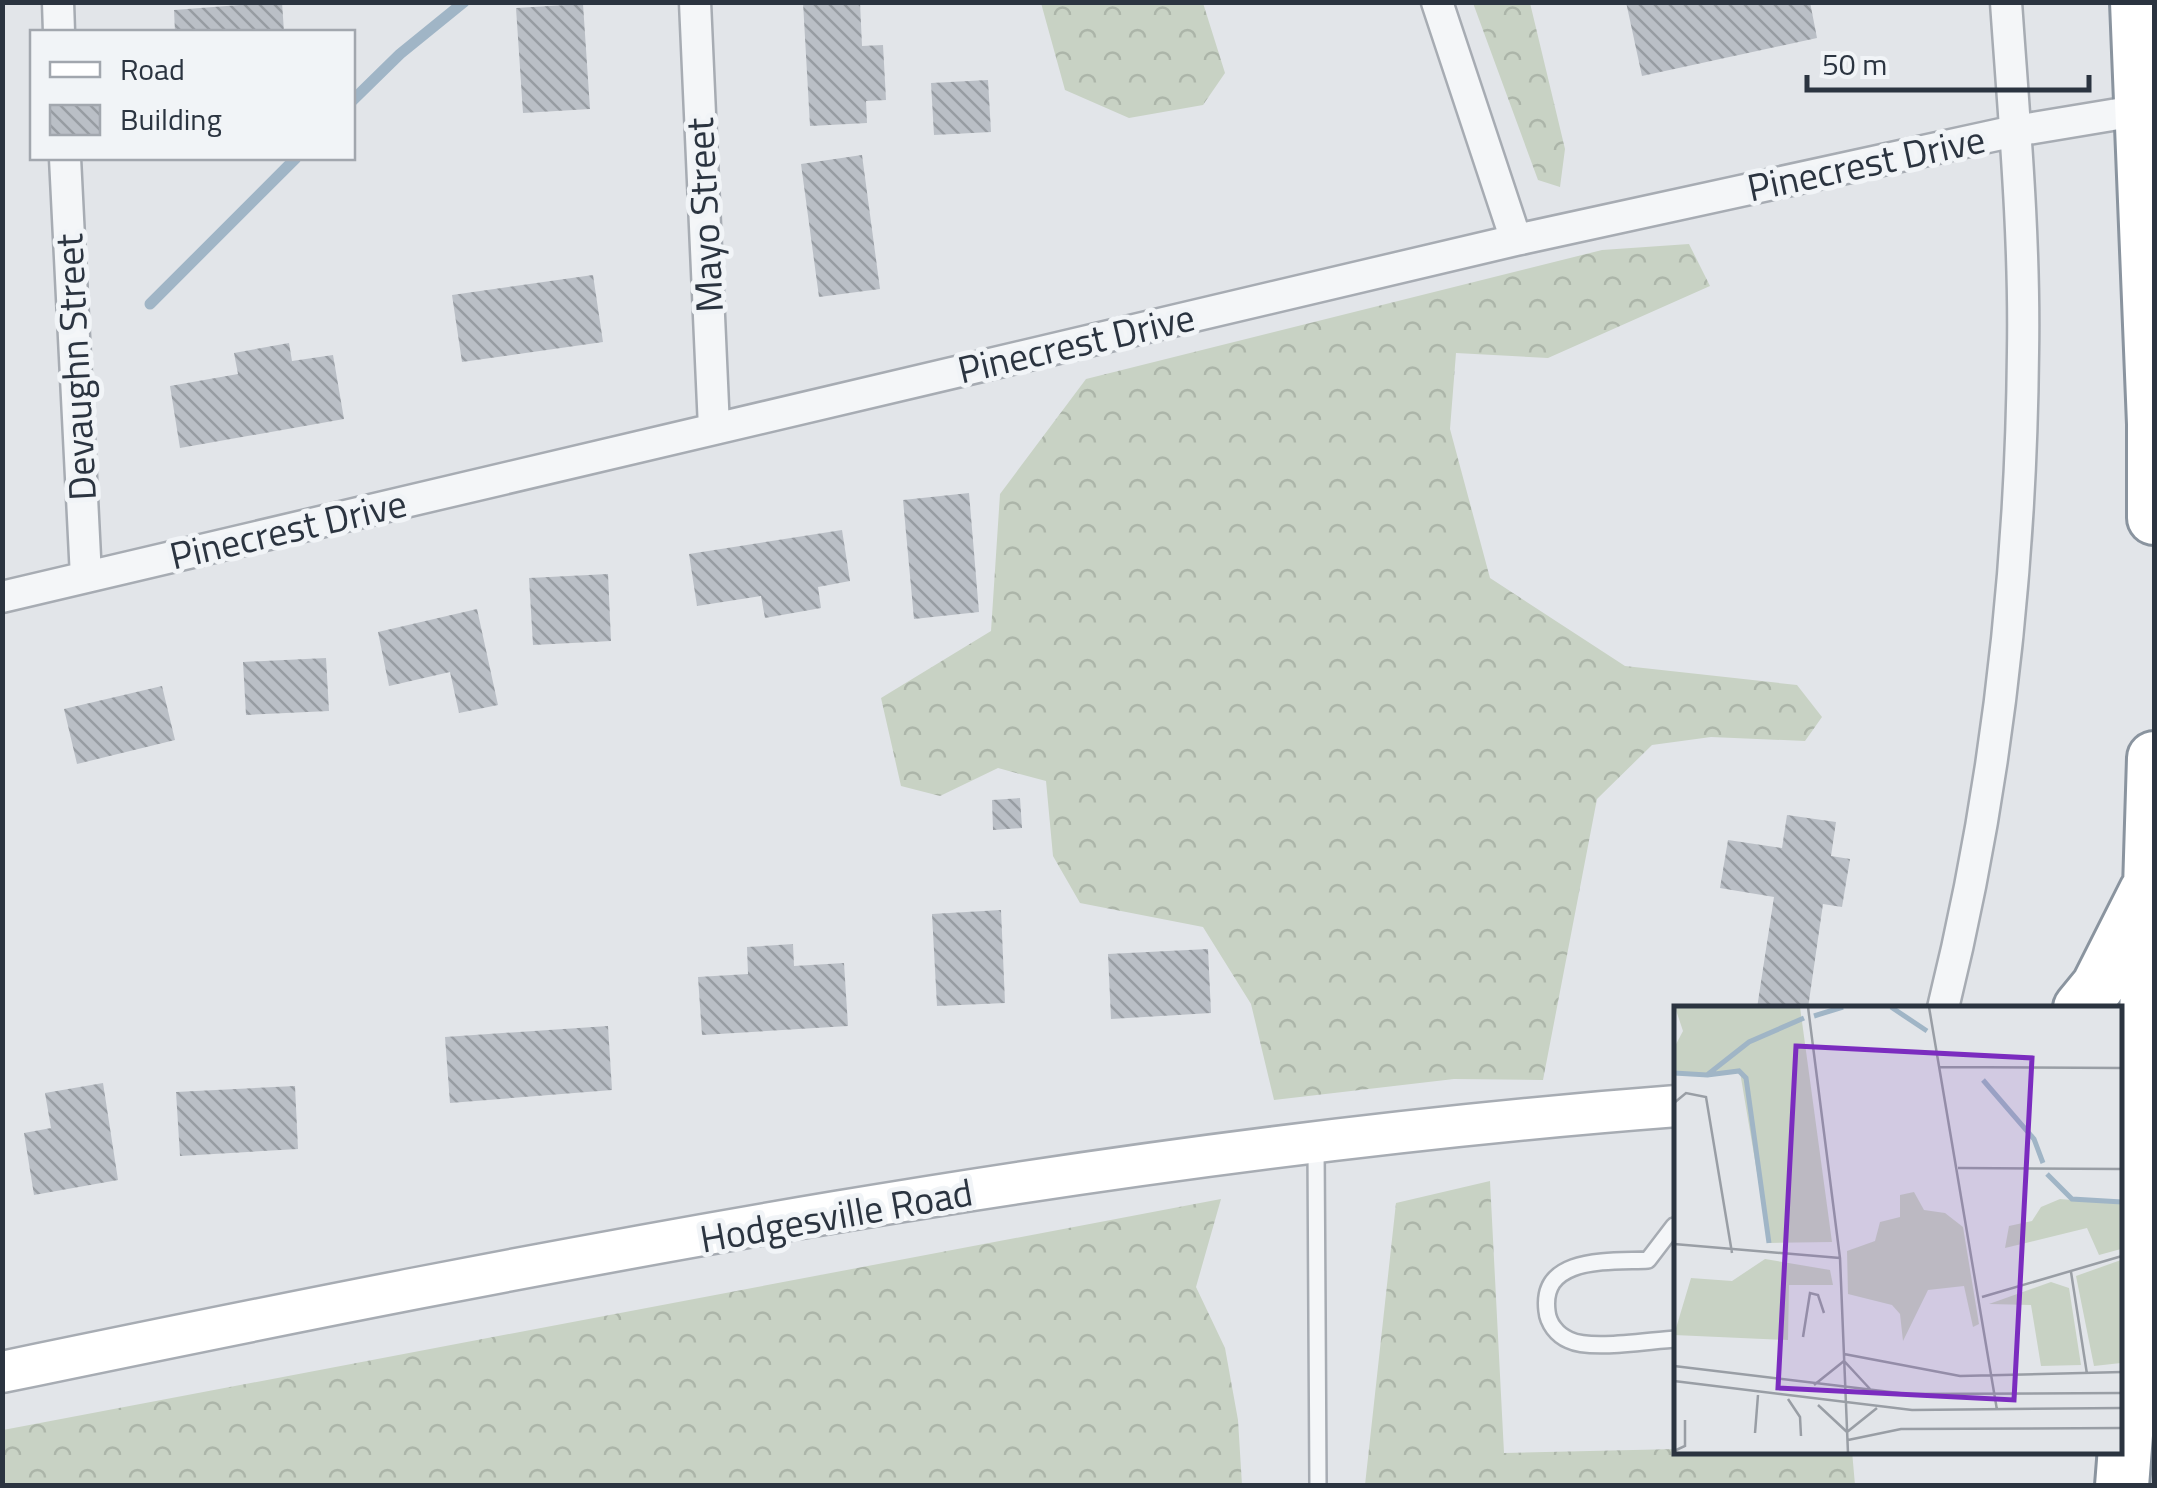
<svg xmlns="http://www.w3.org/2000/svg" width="2157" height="1488" font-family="'Titillium Web',sans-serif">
	<defs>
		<pattern id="forest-crowns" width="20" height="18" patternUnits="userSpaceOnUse" patternTransform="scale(2.5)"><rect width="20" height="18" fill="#c8d2c4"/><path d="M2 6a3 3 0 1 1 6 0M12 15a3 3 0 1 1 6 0" fill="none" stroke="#acb5a9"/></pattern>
		<pattern id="building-back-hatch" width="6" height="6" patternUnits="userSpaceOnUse" patternTransform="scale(2.5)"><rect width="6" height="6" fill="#babfc6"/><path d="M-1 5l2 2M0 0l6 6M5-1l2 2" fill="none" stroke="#979ca2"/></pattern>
	</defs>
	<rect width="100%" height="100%" fill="#e2e5e9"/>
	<path fill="url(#forest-crowns)" d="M1041,3H1203L1225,73L1203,105L1129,118L1065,90Z
		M1473,3H1530L1565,149L1560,187L1538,180Z
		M1689,244L1710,286L1548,358L1456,353L1450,429L1490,578L1625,666L1797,685L1822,717L1805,741L1711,737L1652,745L1597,799L1543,1080L1454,1079L1274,1100L1251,1004L1203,927L1080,903L1053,856L1046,781L998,768L940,796L901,786L881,698L991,631L1000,494L1086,379L1602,250Z
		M1490,1181L1504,1453L1677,1449L1852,1451L1855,1485H1365L1396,1203Z
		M1221,1199L1196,1287L1225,1348L1238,1420L1242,1485H3V1430Z"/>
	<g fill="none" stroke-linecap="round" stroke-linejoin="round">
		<path stroke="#a0b5c6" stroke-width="11" d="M352,101L400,54L464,2
			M150,304L296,158"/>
	</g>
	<path fill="url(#building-back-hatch)" d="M278,2H282L284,32H175L174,10Z
		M803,2H860L862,46L883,45L886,100L866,101L867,123L810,126Z
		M1626,2H1810L1817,38L1642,76Z
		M583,4L590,109L523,113L516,8Z
		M988,80L991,132L934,135L931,83Z
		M862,155L880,289L819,297L801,164Z
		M593,275L603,342L462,362L452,295Z
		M289,343L292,361L333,355L344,419L180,448L170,386L238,374L234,353Z
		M969,493L979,612L914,619L903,500Z
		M842,530L850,581L818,587L821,608L765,618L761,596L697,606L689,554Z
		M608,574L611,641L533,645L529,578Z
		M477,609L498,705L459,713L450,672L389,686L378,632Z
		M326,658L329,711L246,715L243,662Z
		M162,686L175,740L77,764L64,709Z
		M1020,798L1022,828L993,830L992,800Z
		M1787,815L1836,822L1831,856L1850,859L1842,907L1823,904L1808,1008H1757L1774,897L1720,888L1728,840L1782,848Z
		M1001,910L1005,1003L937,1006L932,914Z
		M793,944L794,966L844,963L848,1026L702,1035L698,977L748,974L747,947Z
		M1208,949L1211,1013L1111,1019L1108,954Z
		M608,1026L612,1090L450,1103L445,1037Z
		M103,1083L118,1180L34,1195L24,1133L51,1128L45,1093Z
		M295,1086L298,1149L180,1156L176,1092Z"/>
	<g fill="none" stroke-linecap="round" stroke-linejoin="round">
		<defs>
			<path id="lane" d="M1316,1145L1318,1486
				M1674,1226L1648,1260C1611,1262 1540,1255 1547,1311C1548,1323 1557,1335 1569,1340C1591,1351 1651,1340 1677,1339"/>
			<path id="street" d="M58,2L59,32
				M695,2L714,428
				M1437,2L1516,240
				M65,158L86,577
				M2,597L1516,240L2015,131L2154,108
				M1943,1008C1996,794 2021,573 2023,352C2025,236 2014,118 2006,2"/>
			<path id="secondary" d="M2,1372C555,1257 1114,1149 1677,1106"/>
			<path id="highway" d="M2137,2L2154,424V518
				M2080,1008L2098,986L2146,891
				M2122,1486L2138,1281L2154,758"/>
		</defs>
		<use href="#lane" stroke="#a7acb3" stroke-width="20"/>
		<use href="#street" stroke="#a7acb3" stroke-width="35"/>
		<use href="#secondary" stroke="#a7acb3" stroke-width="45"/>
		<use href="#highway" stroke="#8a949f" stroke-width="58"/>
		<use href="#lane" stroke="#f4f6f8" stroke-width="15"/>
		<use href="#street" stroke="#f4f6f8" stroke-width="30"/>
		<use href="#secondary" stroke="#fff" stroke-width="40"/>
		<use href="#highway" stroke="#fff" stroke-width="52"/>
	</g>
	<g text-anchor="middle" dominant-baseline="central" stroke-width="10" stroke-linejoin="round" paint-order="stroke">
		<g font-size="38" fill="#2b3440" stroke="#f1f4f7">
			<text transform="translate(1866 163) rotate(-12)">Pinecrest Drive</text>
			<text transform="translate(704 215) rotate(-93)">Mayo Street</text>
			<text transform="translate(1076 343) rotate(-13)">Pinecrest Drive</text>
			<text transform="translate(75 367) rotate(-93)">Devaughn Street</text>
			<text transform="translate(288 529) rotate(-13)">Pinecrest Drive</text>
			<text transform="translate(836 1215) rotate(-10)">Hodgesville Road</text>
		</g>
	</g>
	<g transform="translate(1674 1006)">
		<rect width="448" height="448" fill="#e2e5e9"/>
		<path d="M1,1H126L158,236L95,237L66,66L0,69V42L9,25ZM240,186L250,204L271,207L289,221L305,318L299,321L290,280L254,284L229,335L226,308L218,299L174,288L173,245L201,235L206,216L226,211V189ZM386,193L447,198V243L425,249L413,222L331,242L335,220L358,215L367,201ZM91,253L156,264L159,279H115L114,334L0,329L17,272L58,275ZM447,254V357L420,360L402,270ZM377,276L395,282L407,359L367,360L357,299L315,298Z" fill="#c8d2c4"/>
		<path fill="none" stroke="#a0b5c6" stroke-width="5" d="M217,1L253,25M140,10L169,1M0,67L33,69L75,36L130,12M33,69L65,65L72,72L95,237M309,74L360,133L369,157M373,168L398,193L448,196"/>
		<path fill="none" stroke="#999ea5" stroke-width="2.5" d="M134,1L166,252L174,447M255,1L323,404M266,61L448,62M0,97L12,87L32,91L58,247M284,162L448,163M0,238L166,252M397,266L413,368M308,291L448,250M129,331L136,287L144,289L150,307M170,348L286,370L448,366M0,360L233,388L448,387M0,375L238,404L448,402M140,379L170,355L196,383M114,393L126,411L127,430M144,399L173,426L203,402M81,427L84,389M174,434L227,423L448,422M0,445L11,440V414"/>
		<path fill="#7b2cbf" fill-opacity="0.15" stroke="#7b2cbf" stroke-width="5" d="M122,40L358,52L340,394L104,382Z"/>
		<rect width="448" height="448" fill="none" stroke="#2b3440" stroke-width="5"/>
	</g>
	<rect width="2157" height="1488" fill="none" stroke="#2b3440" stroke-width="10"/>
	<rect x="30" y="30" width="325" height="130" fill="#f1f4f7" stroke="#a2a7ae" stroke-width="2.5"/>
	<rect x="50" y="62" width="50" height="15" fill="#ffffff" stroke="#a2a7ae" stroke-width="2.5"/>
	<text x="120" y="80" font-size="30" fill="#2b3440">Road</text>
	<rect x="50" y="105" width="50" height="30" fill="url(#building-back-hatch)" stroke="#a2a7ae" stroke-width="2.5"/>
	<text x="120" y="130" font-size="30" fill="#2b3440">Building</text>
	<path d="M1807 75v15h282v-15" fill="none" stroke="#2b3440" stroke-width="5"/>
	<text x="1822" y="75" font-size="30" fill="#2b3440" stroke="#f1f4f7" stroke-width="8" paint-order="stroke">50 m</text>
</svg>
